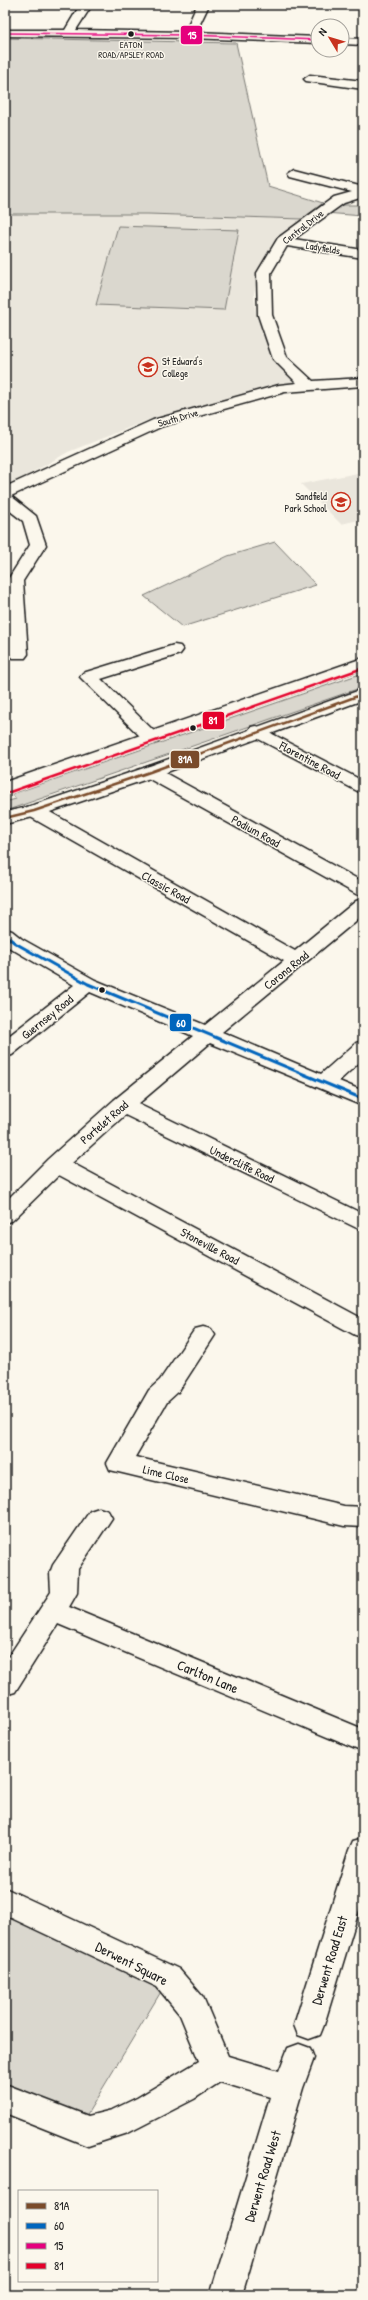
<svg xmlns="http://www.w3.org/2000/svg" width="368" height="2300" font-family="'Patrick Hand',sans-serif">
	<rect width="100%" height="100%" fill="#fbf7ec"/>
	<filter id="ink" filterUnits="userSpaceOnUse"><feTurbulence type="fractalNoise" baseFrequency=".025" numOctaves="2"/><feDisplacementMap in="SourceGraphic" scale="8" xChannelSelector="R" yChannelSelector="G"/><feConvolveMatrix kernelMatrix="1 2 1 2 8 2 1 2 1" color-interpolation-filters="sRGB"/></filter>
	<g filter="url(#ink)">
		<path fill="#eae6dc" d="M5,214H148L302,219L277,242L259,273L254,293L256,315L262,329L306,384L245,394L148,420L68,452L5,488Z
			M363,472V519L341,524L301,484Z"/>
		<path fill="#dad7ce" stroke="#7b7a75" d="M5,38L236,43L268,186L323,203L302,219L148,214H5Z
			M336,205H363V216L325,213Z
			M118,226L239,230L224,310L96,305Z
			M275,542L316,585L182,627L144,596L228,556Z
			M363,673V687L5,811V802L16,799L12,794Z
			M5,1912L162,1990L83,2121L5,2088Z"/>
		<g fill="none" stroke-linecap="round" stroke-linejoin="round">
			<defs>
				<path id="minor" d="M80,5H92L76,30L185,32L197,5H209L196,32L318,37V43L189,38L5,36V30H65Z
					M342,38L363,39V45L342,44Z
					M310,75L363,81V89L306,81L304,79Z
					M294,169L363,187V197L344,203L294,239L363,250V258L287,246L271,273L272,315L287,357L313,381L363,378V386L285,392L163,426L11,496L36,516L46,545L23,581L28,654L25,658H13L10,654L7,581L30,545L23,521L5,507V487L153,420L279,385L297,383L273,359L258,315L257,273L278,238L334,197L352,192L290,176L288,173Z
					M174,645L180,646L183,650L180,654L101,679L161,738L158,742H146L80,677L83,673Z
					M257,726L363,781V794L251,735L248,731L251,727Z
					M150,766L156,768L363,882V896L356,894L144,776L141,772L144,768Z
					M34,805L41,807L295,951L356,901L363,899V915L222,1032L321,1074L356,1043L363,1041V1059L339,1081L363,1091V1106L210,1043L138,1104L363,1214V1231L125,1115L72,1163L363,1319V1337L355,1335L59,1175L13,1220L5,1223V1202L48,1159L114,1100L193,1036L90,992L12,1055L5,1057V1039L74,985L5,945V929L12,931L22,939L95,980L205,1025L284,961L27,815L25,811L27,807Z
					M203,1327L211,1329L215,1335L178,1392L167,1402L135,1457L344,1506L363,1507V1527L344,1526L110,1470L107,1463L149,1390L160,1380L195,1329Z
					M99,1508L108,1511L112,1518L78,1569L77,1593L69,1607L363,1729V1752L58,1624L15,1692L5,1695V1662L51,1592L50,1573L53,1565L90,1511Z
					M363,1838V1897L324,2025L320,2035L309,2039L298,2035L294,2025L349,1850L353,1841Z
					M5,1888L179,1969L203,1997L228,2056L279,2071L288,2048L299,2044L310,2048L314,2058L303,2088L242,2295H210L270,2097L220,2082L194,2099L128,2133L88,2146L5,2113V2084L88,2116L112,2110L137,2098L199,2061L180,2015L157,1987L5,1915Z"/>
				<path id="highway" d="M363,658V669L5,794V782Z
					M363,689V700L156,776L41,815L5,824V812L28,807L144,768Z"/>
			</defs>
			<use href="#minor" stroke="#1c1c1c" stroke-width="3"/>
			<use href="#highway" stroke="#1c1c1c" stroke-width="3"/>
			<use href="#minor" fill="#fbf7ec" fill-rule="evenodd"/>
			<use href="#highway" fill="#fbf7ec" fill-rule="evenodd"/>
			<defs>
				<path id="bus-1" d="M5,818L34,811L150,772L363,694"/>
				<path id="bus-2" d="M5,935L15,943L88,984L363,1099"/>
				<path id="bus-3" d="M5,33L189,35L318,40"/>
				<path id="bus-4" d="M7,793L363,668"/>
			</defs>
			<use href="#bus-1" stroke="#fbf7ec" stroke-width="5"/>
			<use href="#bus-2" stroke="#fbf7ec" stroke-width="6"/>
			<use href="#bus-3" stroke="#fbf7ec" stroke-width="3"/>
			<use href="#bus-4" stroke="#fbf7ec" stroke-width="5"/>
			<use href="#bus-1" stroke="#7a4b2a" stroke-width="2.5"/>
			<use href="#bus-2" stroke="#0065bd" stroke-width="3"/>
			<use href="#bus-3" stroke="#e5007d" stroke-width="1.5"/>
			<use href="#bus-4" stroke="#e4002b" stroke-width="2.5"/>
		</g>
	</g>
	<defs>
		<symbol id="school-ring" viewBox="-11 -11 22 22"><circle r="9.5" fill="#fbf7ec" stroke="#c8321e" stroke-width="1.5"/><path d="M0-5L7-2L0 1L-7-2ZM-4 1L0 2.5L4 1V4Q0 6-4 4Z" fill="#c8321e"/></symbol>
	</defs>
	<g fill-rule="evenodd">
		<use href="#school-ring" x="137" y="356" width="22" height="22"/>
		<use href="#school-ring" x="330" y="491" width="22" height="22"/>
	</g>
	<g fill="#1c1c1c" stroke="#fbf7ec" stroke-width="1.5">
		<circle cx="131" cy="34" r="3.5"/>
		<circle cx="193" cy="728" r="3.5"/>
		<circle cx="102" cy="990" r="3.5"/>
	</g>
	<g text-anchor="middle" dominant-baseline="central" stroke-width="3" stroke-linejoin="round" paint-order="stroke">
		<g font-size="9" fill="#1c1c1c" stroke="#fbf7ec">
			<text x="131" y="45">EATON<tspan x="131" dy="10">ROAD/APSLEY ROAD</tspan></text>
		</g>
		<g font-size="10" fill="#1c1c1c" stroke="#fbf7ec">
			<text transform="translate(303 227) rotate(-38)">Central Drive</text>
			<text transform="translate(323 248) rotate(10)">Ladyfields</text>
			<text transform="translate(178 418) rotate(-16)">South Drive</text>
		</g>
		<g font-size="10" fill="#1c1c1c" stroke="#fbf7ec" text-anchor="start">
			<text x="162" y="361">St Edward's<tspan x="162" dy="12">College</tspan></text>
			<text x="327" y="496" text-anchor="end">Sandfield<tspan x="327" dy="12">Park School</tspan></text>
		</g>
		<g font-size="12" fill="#1c1c1c" stroke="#fbf7ec">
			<text transform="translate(310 760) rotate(28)">Florentine Road</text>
			<text transform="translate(256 831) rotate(29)">Podium Road</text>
			<text transform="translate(166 887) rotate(29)">Classic Road</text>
			<text transform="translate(286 970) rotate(-39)">Corona Road</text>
			<text transform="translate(47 1017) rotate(-39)">Guernsey Road</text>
			<text transform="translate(104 1122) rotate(-41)">Portelet Road</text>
			<text transform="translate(242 1164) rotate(26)">Undercliffe Road</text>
			<text transform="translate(210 1246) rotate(28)">Stoneville Road</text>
			<text transform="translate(166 1474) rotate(13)">Lime Close</text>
		</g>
		<g font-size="14" fill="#1c1c1c" stroke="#fbf7ec">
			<text transform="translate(208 1676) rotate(23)">Carlton Lane</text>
			<text transform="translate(329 1960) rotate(-73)">Derwent Road East</text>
			<text transform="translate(132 1963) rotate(27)">Derwent Square</text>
			<text transform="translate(262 2176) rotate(-73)">Derwent Road West</text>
		</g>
	</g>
	<g stroke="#fbf7ec" stroke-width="1.5">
		<rect x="180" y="25" width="23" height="20" rx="4" fill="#e5007d"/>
		<rect x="202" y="711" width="23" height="19" rx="4" fill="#e4002b"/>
		<rect x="170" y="750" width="30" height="19" rx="4" fill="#7a4b2a"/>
		<rect x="169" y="1013" width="23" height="19" rx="4" fill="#0065bd"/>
	</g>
	<g font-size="11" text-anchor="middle" font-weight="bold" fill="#fff">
		<text x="192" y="39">15</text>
		<text x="213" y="724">81</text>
		<text x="185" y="763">81A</text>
		<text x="181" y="1027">60</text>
	</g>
	<rect width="368" height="2300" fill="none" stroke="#fbf7ec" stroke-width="20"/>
	<rect x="10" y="10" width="348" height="2280" fill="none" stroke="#1c1c1c" stroke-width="1.5" filter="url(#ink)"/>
	<rect x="18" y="2190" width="140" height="92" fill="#fbf7ec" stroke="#a29f99"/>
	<rect x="26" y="2203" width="20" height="6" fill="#7a4b2a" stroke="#a29f99"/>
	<text x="54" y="2210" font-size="12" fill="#1c1c1c">81A</text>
	<rect x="26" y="2223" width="20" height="6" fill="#0065bd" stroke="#a29f99"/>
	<text x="54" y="2230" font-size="12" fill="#1c1c1c">60</text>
	<rect x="26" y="2243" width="20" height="6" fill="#e5007d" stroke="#a29f99"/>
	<text x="54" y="2250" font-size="12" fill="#1c1c1c">15</text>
	<rect x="26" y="2263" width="20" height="6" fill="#e4002b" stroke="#a29f99"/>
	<text x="54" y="2270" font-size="12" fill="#1c1c1c">81</text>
	<g transform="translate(330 38) rotate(308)"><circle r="19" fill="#fbf7ec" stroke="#a29f99"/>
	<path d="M0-3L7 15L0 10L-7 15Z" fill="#c8321e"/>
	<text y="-6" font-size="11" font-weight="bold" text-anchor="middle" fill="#1c1c1c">N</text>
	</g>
</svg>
